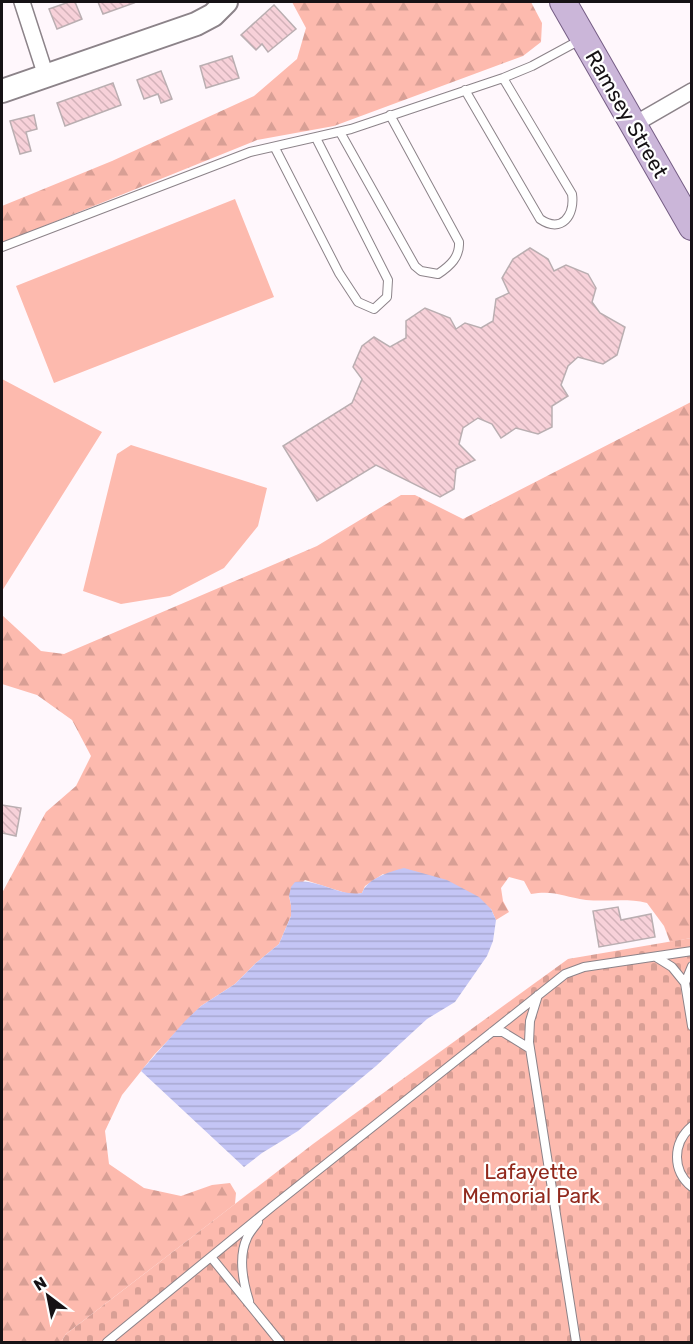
<svg xmlns="http://www.w3.org/2000/svg" width="693" height="1344" font-family="Rubik,sans-serif">
	<defs>
		<pattern id="forest-firs" width="22" height="20" patternUnits="userSpaceOnUse" patternTransform="scale(1.5)"><rect width="22" height="20" fill="#fdbaae"/><path d="M5 1l3.5 6h-7zM16 11l3.5 6h-7z" fill="#d89f95"/></pattern>
		<pattern id="cemetery-stones" width="16" height="16" patternUnits="userSpaceOnUse" patternTransform="scale(1.5)"><rect width="16" height="16" fill="#fdbaae"/><path d="M2 7V4a2 2 0 0 1 4 0v3zM10 15v-3a2 2 0 0 1 4 0v3z" fill="#d89f95"/></pattern>
		<pattern id="water-rules" width="6" height="5" patternUnits="userSpaceOnUse" patternTransform="scale(1.5)"><rect width="6" height="5" fill="#c4c5f5"/><path d="M0 2.5h6" fill="none" stroke="#a8a8d1"/></pattern>
		<pattern id="building-back-hatch" width="6" height="6" patternUnits="userSpaceOnUse" patternTransform="scale(1.5)"><rect width="6" height="6" fill="#f7d1d9"/><path d="M-1 5l2 2M0 0l6 6M5-1l2 2" fill="none" stroke="#d3b2b9"/></pattern>
	</defs>
	<rect width="100%" height="100%" fill="#fff7fc"/>
	<path fill="url(#forest-firs)" d="M292,2H531L542,23L541,42L523,56L334,126L257,140L2,243V206L112,161L254,96L297,59L306,28Z
		M691,402V938L670,942L664,926L647,903C627,898 607,902 586,900C564,897 555,890 531,894L524,881L509,877L501,888L503,901L509,912L496,920L491,909L383,874L365,886L362,893L352,895L305,880L289,896L291,905V916L279,944L256,963L235,984L201,1006L154,1055L122,1095L105,1131L109,1164L144,1188L181,1196L212,1185L230,1183L236,1193L235,1204L66,1334L61,1342H2V893L46,812L76,786L91,756L72,720L37,695L2,684V615L41,651L64,654L317,546L401,495H415L463,519Z"/>
	<path fill="url(#cemetery-stones)" d="M691,938V1342H61L66,1334L313,1144L568,959Z"/>
	<path fill="#fdbaae" d="M235,199L274,297L54,383L16,286Z
		M2,379L102,432L2,591Z
		M131,445L267,488L258,526L224,568L170,596L121,604L83,591L117,454Z"/>
	<path fill="url(#water-rules)" d="M404,868L447,880L479,897L491,909L496,920L493,941L487,956L455,1002L427,1019L376,1066L298,1131L262,1153L244,1167L141,1071L185,1021L201,1006L235,984L256,963L279,944L291,916V905L289,896L291,887L295,882C318,878 339,897 362,893C368,878 389,872 404,868Z"/>
	<path fill="url(#building-back-hatch)" stroke="#baaeb1" stroke-width="1.5" d="M69,2H75L82,19L57,29L49,9Z
		M98,2H133L134,3L103,14Z
		M274,5L296,29L268,52L262,44L256,50L241,35Z
		M232,56L239,78L206,88L200,66Z
		M161,71L172,99L161,103L158,94L144,99L137,80Z
		M113,83L121,105L65,126L57,103Z
		M34,115L37,129L26,132L31,151L20,154L10,121Z
		M530,248L548,259L554,271L566,265L588,274L596,288L592,302L600,313L625,327L617,355L603,364L578,357L568,366L561,385L568,396L552,406V427L538,434L516,428L501,438L492,424L478,418L463,428L459,444L475,460L456,469L454,489L440,497L376,465L317,501L283,446L352,403L362,379L353,367L362,346L374,337L390,347L406,338V321L425,308L450,318L456,329L465,323L481,328L493,321L496,299L509,293L502,278L513,259Z
		M2,805L21,808L16,836L2,833Z
		M618,907L621,920L651,914L655,937L599,947L593,911Z"/>
	<g fill="none" stroke-linecap="round" stroke-linejoin="round">
		<defs>
			<path id="lane" d="M465,90L540,219C562,234 575,215 572,194L503,78
				M340,132L415,266L421,271L438,274C450,266 460,257 459,242L390,115
				M275,148L339,273L358,302L374,309L387,297L388,280L316,138
				M2,247L250,152L351,129L503,78L532,66L580,40
				M656,957L672,967L685,983
				M692,966L685,983L692,1026
				M538,995L530,1021L529,1042L576,1342
				M492,1032H503L529,1048
				M692,1126C672,1143 672,1171 692,1187
				M211,1257L280,1342
				M249,1301C243,1282 238,1257 247,1238C249,1233 254,1227 258,1222
				M107,1342L273,1206L565,974L584,967L692,951"/>
			<path id="street" d="M22,2L46,76
				M633,125L692,91"/>
			<path id="secondary" d="M2,91L196,24L213,15L226,2"/>
			<path id="primary" d="M563,2L692,227"/>
		</defs>
		<use href="#lane" stroke="#8c8389" stroke-width="10"/>
		<use href="#street" stroke="#8c8389" stroke-width="18"/>
		<use href="#secondary" stroke="#8c8389" stroke-width="26"/>
		<use href="#primary" stroke="#755d84" stroke-width="28"/>
		<use href="#lane" stroke="#fff" stroke-width="8"/>
		<use href="#street" stroke="#fff" stroke-width="15"/>
		<use href="#secondary" stroke="#fff" stroke-width="22"/>
		<use href="#primary" stroke="#cbb6d9" stroke-width="26"/>
	</g>
	<g text-anchor="middle" dominant-baseline="central" stroke-width="4.5" stroke-linejoin="round" paint-order="stroke">
		<g font-size="21" fill="#161215" stroke="#fff">
			<text transform="translate(627 114) rotate(60)">Ramsey Street</text>
		</g>
		<g font-size="21" fill="#91291d" stroke="#fff">
			<text x="531" y="1171">Lafayette<tspan x="531" dy="24">Memorial Park</tspan></text>
		</g>
	</g>
	<rect width="693" height="1344" fill="none" stroke="#161215" stroke-width="6"/>
	<g transform="translate(48 1296) rotate(328)" stroke="#ffffff" stroke-width="4.5" paint-order="stroke">
	<path d="M0-4.5L10 22L0 15L-10 22Z" fill="#161215"/>
	<text y="-9" font-size="16" font-weight="bold" text-anchor="middle" fill="#161215">N</text>
	</g>
</svg>
